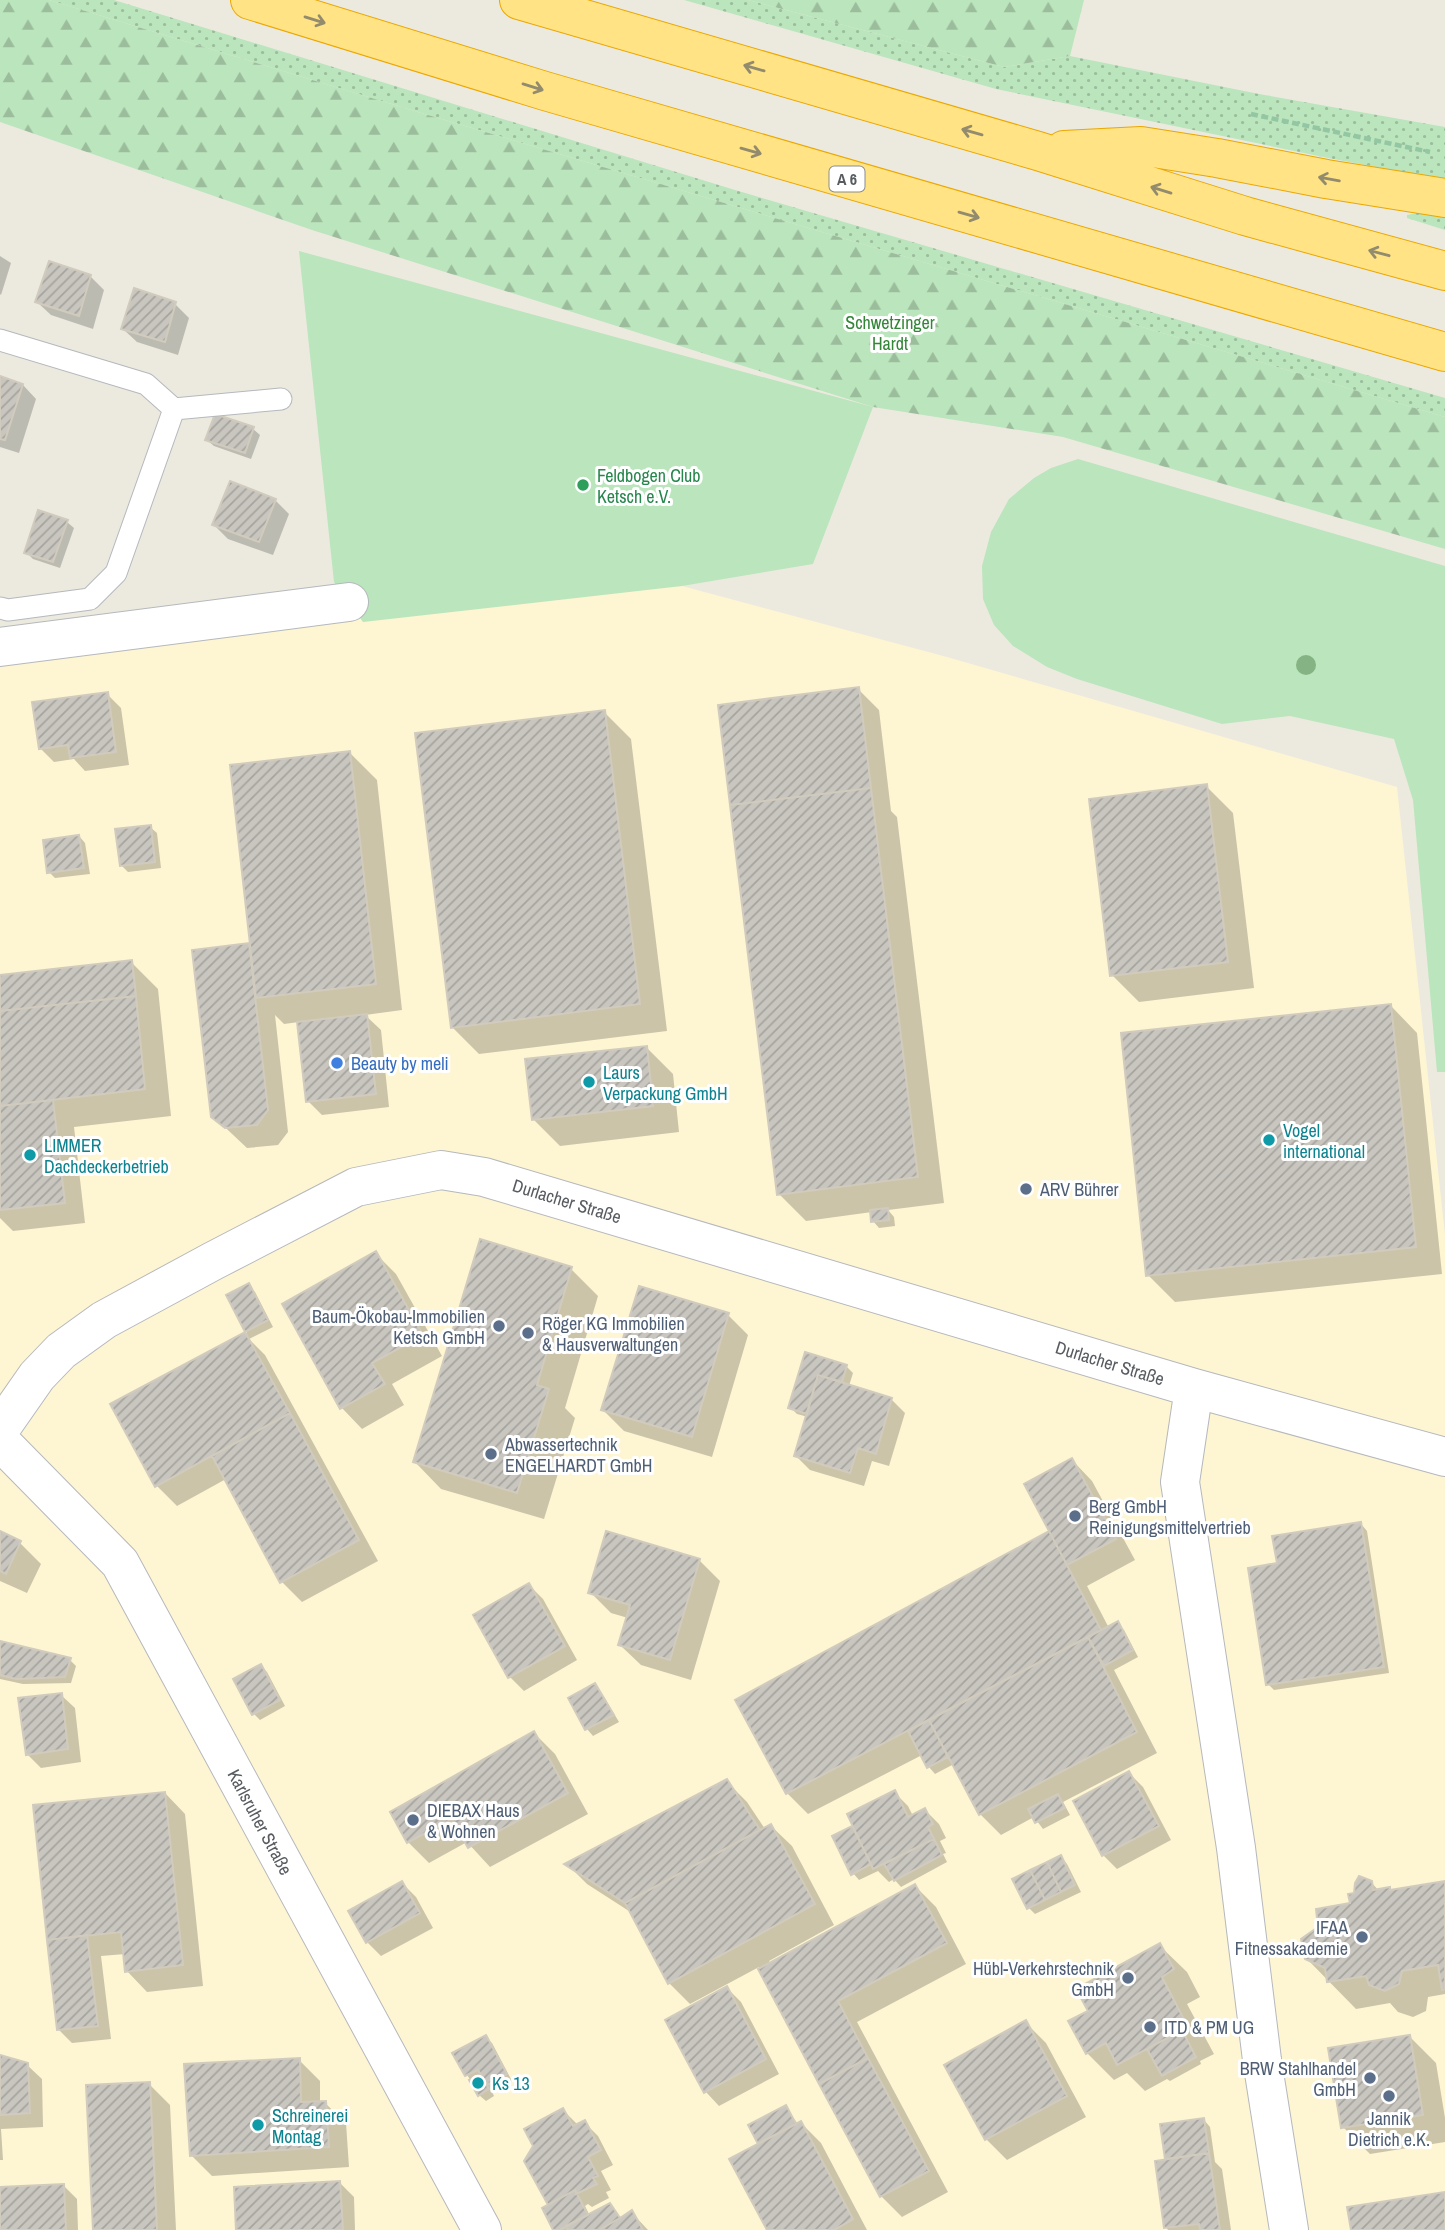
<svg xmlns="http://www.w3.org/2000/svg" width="1445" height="2230" font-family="'Archivo Narrow',sans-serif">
	<defs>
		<pattern id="grass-dots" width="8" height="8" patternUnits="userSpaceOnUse" patternTransform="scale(1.75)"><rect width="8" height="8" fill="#bbe5bc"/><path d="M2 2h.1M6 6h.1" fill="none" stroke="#9bbd9c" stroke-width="1.8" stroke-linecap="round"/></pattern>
		<pattern id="forest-firs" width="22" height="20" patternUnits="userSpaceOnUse" patternTransform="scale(1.75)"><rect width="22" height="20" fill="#bbe5bc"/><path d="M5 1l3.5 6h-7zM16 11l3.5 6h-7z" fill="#9bbd9c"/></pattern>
		<pattern id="building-hatch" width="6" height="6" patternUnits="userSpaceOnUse" patternTransform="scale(1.75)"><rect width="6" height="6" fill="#c9c6bf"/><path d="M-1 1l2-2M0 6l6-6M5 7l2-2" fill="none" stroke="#a6a49f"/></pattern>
	</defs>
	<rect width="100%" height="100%" fill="#eceadf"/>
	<path fill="#fef5d2" d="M682,586L947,657L1397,787L1445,1235V2230H0V648L390,606Z"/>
	<path fill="url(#grass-dots)" d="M49,0H114L735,190L1445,398V417L418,112Z
		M684,0H748L1004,67L1070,56L1259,94L1445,127V180L1328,158L996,89Z
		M1417,213L1445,217V230L1407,218V215Z"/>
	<path fill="url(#forest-firs)" d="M0,0H49L418,112L1445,417V549L1063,437L873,407L312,230L0,122Z
		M748,0H1084L1070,56L1004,67Z"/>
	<path fill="#bbe5bc" d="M299,251L873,407L813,564L682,586L363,622L334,582Z
		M1078,459L1445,566V1072H1437L1413,800L1394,739L1290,716L1222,724L1077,679L1047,667L1013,646L994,625L983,599L982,566L991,532L1009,499L1034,478L1051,468Z"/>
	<path fill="#0003" d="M0,256L11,263L1,295L0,294Z
		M90,276L104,290L93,329L51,315L37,302Z
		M175,304L189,318L178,355L137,342L123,329Z
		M0,378L23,385L36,399L19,453L0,447Z
		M253,429L260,435L251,459L214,446L207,440Z
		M275,500L289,514L273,555L228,539L214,525Z
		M67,522L74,528L60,568L33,559L26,552Z
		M858,689L879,710L891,811L897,817L944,1203L888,1210L894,1217L895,1226L879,1228L873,1221L872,1212L806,1221L779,1194Z
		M107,694L121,708L129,765L85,771L74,759L54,762L40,748Z
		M604,712L631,739L667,1031L479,1054L452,1027Z
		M350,753L377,780L402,1010L365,1015L381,1030L389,1107L322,1115L308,1101L299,1022L284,1024L275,1015L288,1132L278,1145L247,1148L213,1116L249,945L252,948Z
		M1206,786L1233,813L1254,988L1139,1002L1112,975Z
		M150,827L157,833L161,868L128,872L121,865Z
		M79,836L85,843L90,874L55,878L49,872Z
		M131,962L158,989L171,1116L74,1127L85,1223L13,1231L0,1218V976Z
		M1391,1006L1417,1033L1442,1274L1175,1302L1148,1275Z
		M646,1047L673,1074L679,1132L560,1146L533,1119Z
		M376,1254L396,1274L442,1356L392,1384L404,1405L362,1429L342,1408Z
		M571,1269L598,1296L565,1408L575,1418L544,1519L441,1489L415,1462Z
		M248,1285L255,1292L273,1327L249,1339L265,1355L378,1561L302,1602L282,1582L226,1479L177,1506L157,1486L113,1405L247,1333L228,1296Z
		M728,1315L748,1335L712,1457L624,1431L603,1410Z
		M806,1354L846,1366L853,1373L849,1386L891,1399L905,1413L889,1466L872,1461L864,1486L810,1470L796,1456L808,1417L797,1414L790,1407Z
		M1072,1460L1092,1481L1135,1560L1087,1586L1109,1628L1117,1624L1124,1630L1138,1657L1114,1670L1157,1753L1063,1802L1070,1815L1043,1829L1034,1817L1001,1835L980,1814L954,1764L935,1774L929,1767L922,1755L808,1814L787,1793L1051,1532Z
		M1361,1524L1367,1531L1389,1673L1274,1690L1268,1684L1279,1565Z
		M0,1533L20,1543L41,1564L27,1593L0,1581Z
		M699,1560L720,1581L691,1680L641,1665L620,1645L628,1618L611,1613L590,1592Z
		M529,1585L543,1599L577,1660L524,1691L510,1677Z
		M0,1643L70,1660L76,1666L71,1683L23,1684L0,1679Z
		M261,1666L267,1672L285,1706L260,1720L253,1713Z
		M594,1685L601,1692L619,1722L593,1736L587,1729L570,1699Z
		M61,1695L75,1708L81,1762L41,1768L27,1754Z
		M534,1733L555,1754L588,1814L490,1867L467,1842L429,1863L408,1842Z
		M1129,1773L1143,1787L1171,1840L1117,1869L1103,1855Z
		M726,1781L747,1802L765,1829L771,1826L792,1846L834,1925L769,1961L771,1964L915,1886L936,1907L966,1964L857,2022L948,2192L902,2217L881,2196L759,1967L690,2004L669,1983L632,1913L587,1884L567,1864Z
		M894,1792L908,1806L913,1816L925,1810L939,1824L946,1838L940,1841L946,1853L943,1854L947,1862L901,1887L894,1879L889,1882L878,1871L859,1880L853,1873L852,1828L857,1833Z
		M165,1793L185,1814L203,1986L147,1992L127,1971L125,1954L101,1956L111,2039L72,2043L59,2030L49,1939Z
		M1061,1857L1067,1864L1081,1892L1035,1914L1029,1908Z
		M1371,1882L1379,1891L1389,1889L1392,1891L1445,1883V1994L1428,1997L1426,2011L1413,2017L1398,2012L1390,2003L1356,2009L1307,1959L1352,1905L1356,1894Z
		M402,1883L416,1897L433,1928L381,1956L367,1942Z
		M1160,1946L1187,1972L1200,1997L1187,2004L1214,2054L1200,2061L1201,2064L1170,2081L1167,2079L1145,2091L1127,2073L1114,2080L1087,2053L1091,2012Z
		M727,1988L741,2002L779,2074L719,2106L706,2092Z
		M1026,2023L1046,2043L1086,2117L1007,2160L986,2139Z
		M1409,2036L1436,2063L1445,2118V2142L1370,2154L1343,2127Z
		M485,2037L492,2043L512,2081L492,2092L494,2096L486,2101L479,2095L455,2054Z
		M0,2057L27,2065L42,2079L43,2127L1,2129L3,2160H0Z
		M299,2060L320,2081V2103H325L346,2123L349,2167L212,2176L191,2155Z
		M149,2084L170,2105L176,2230H95Z
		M785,2107L798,2124L801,2123L821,2143L867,2230H769L760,2144Z
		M563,2110L578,2125L584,2122L598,2136L613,2165L601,2171L611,2190L606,2192L609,2198L592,2207L588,2204L585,2206L590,2216L610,2205L621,2219L632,2213L648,2230H555L550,2206Z
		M1204,2120L1210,2127L1215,2162L1222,2169L1231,2230H1168L1166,2227L1169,2161L1167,2158Z
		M340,2183L354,2197L355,2230H238Z
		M63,2185L77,2199L78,2230H0V2188Z"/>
	<path fill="url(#building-hatch)" stroke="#d1cbbe" stroke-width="2" d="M49,261L91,275L79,316L35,302Z
		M134,288L176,302L165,342L121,329Z
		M0,376L23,384L5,440L0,439Z
		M215,414L254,427L245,453L205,440Z
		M230,481L276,499L259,542L212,525Z
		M38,510L68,520L53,562L24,553Z
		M859,687L871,788L730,805L718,705Z
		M108,692L116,752L70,758L68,745L39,749L32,702Z
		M605,710L640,1004L451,1028L415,733Z
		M350,751L376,984L256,998L230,765Z
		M1207,784L1228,962L1110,976L1089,799Z
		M871,788L918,1177L777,1195L730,805Z
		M151,825L155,862L120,866L115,829Z
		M79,835L84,868L47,873L43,840Z
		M249,943L268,1110L257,1125L225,1128L211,1117L192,950Z
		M132,960L136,996L0,1011V975Z
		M136,996L145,1089L0,1106V1011Z
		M1391,1004L1416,1247L1146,1276L1121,1033Z
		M367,1014L376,1094L306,1102L297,1022Z
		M647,1046L653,1106L532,1120L525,1059Z
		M53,1100L65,1203L0,1210V1106Z
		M888,1208L889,1220L871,1222L870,1210Z
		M480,1239L572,1267L537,1385L549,1389L517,1493L413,1462Z
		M376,1251L423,1335L372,1363L385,1384L340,1409L282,1304Z
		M249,1283L268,1320L245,1332L226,1295Z
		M639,1286L729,1313L692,1437L601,1410Z
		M245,1332L290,1413L155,1487L110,1404Z
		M805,1352L847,1365L842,1382L818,1375L807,1414L788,1408Z
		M818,1375L892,1398L876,1454L858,1448L850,1473L794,1456Z
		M290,1413L359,1540L280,1583L212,1456Z
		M1072,1458L1116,1539L1067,1565L1024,1484Z
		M1361,1522L1384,1667L1266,1685L1248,1568L1277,1563L1272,1536Z
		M0,1531L21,1541L6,1574L0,1571Z
		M606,1531L700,1559L670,1660L618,1645L630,1605L588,1593Z
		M1049,1531L1101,1630L786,1794L735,1700Z
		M529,1583L565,1646L508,1678L473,1615Z
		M1118,1621L1133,1650L1104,1666L1088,1637Z
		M1088,1637L1137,1732L979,1815L929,1720Z
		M0,1641L71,1658L65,1677L16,1679L0,1675Z
		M261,1664L280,1700L252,1715L233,1679Z
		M595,1683L614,1715L585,1730L568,1698Z
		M62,1693L68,1749L26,1755L18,1698Z
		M929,1720L948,1757L927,1768L908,1731Z
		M534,1731L568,1793L468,1848L452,1819L407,1843L390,1812Z
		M1129,1771L1159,1826L1102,1856L1073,1801Z
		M727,1779L760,1830L625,1903L564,1864Z
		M895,1790L908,1817L925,1808L933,1824L928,1827L934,1839L873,1869L847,1814Z
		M165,1792L183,1965L125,1972L121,1932L47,1940L33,1805Z
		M1058,1794L1065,1808L1035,1823L1028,1809Z
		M771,1824L815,1904L668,1984L625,1903Z
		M852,1826L871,1864L851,1875L832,1836Z
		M934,1839L942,1855L894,1881L884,1864Z
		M1061,1855L1075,1885L1061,1892L1047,1862Z
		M1047,1862L1061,1892L1045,1900L1030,1870Z
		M1030,1870L1045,1900L1027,1909L1012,1879Z
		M1359,1876L1372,1881L1373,1890L1390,1887V1890L1445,1881V1989L1442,1990L1438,1965L1402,1971L1399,1984L1385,1991L1369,1985L1366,1976L1327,1982L1325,1968L1305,1959L1301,1939L1318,1927L1316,1909L1350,1903L1348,1894L1354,1893L1355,1883Z
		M402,1881L420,1913L366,1943L348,1911Z
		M915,1884L947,1943L838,2001L868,2058L819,2084L758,1969Z
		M87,1935L98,2026L57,2030L47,1940Z
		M1160,1943L1174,1969L1162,1977L1188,2027L1117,2065L1106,2043L1086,2054L1068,2021L1088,2011L1076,1989Z
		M727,1986L766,2059L704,2093L665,2020Z
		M1026,2020L1067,2096L985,2140L944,2065Z
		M1182,2030L1196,2057L1162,2076L1147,2049Z
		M486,2035L507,2074L487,2085L478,2070L465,2076L452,2053Z
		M1410,2035L1423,2115L1341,2128L1328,2048Z
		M0,2055L28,2063L30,2113L0,2115Z
		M300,2058L301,2102L326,2101L329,2147L190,2156L184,2064Z
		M868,2058L929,2171L880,2197L819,2084Z
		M480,2074L489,2089L478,2096L469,2080Z
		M150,2082L157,2230H93L86,2085Z
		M786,2105L796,2124L758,2144L748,2125Z
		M563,2108L573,2126L585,2120L595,2139L601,2150L588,2157L598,2176L593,2178L597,2184L576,2194L575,2190L548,2205L524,2161L533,2146L524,2129Z
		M1204,2118L1209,2153L1165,2159L1160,2124Z
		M801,2121L853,2219L834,2230H767L729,2159Z
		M1209,2153L1220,2230H1200L1199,2224L1164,2228L1155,2161Z
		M340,2181L343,2230H236L234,2187Z
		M64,2184L66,2230H0V2187Z
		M575,2190L588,2215L560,2230H553L542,2208Z
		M1445,2192V2230H1351L1347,2207Z
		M610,2203L620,2218L599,2230H568L566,2226Z
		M632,2210L643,2230H599L620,2218Z"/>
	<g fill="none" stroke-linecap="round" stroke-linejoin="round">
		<defs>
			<path id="lane" d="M0,340L146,384L174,409L116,573L90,599L8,610L0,608
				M174,409L281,399"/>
			<path id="street" d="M0,647L349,602
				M1194,1388L1180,1482L1236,1848L1262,2060L1289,2230
				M0,1429L37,1376L61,1351L104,1320L213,1261L356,1187L441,1170L484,1177L1194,1388L1445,1457
				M0,1441L120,1563L482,2230"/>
			<path id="highway" d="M250,0L545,91L1445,352
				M519,0L1038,151L1245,216L1445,271
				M1064,150L1141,146L1217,158L1326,179L1445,198"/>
		</defs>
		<use href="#lane" stroke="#b5b8bd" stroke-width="23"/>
		<use href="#street" stroke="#b5b8bd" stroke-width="40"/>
		<use href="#highway" stroke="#eca700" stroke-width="40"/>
		<path stroke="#93c6a3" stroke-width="4.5" stroke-dasharray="7 3.5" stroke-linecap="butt" d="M1251,114L1430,152"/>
		<use href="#lane" stroke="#fff" stroke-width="21"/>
		<use href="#street" stroke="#fff" stroke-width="38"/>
		<use href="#highway" stroke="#ffe384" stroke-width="38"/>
	</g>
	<circle fill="#86b383" cx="1306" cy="665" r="10"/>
	<defs><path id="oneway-shaft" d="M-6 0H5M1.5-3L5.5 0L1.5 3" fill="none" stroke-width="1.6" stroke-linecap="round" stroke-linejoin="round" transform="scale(1.75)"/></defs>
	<g stroke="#928b6d">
		<use href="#oneway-shaft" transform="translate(315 20) rotate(17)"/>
		<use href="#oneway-shaft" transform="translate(754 68) rotate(-164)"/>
		<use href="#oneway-shaft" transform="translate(533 87) rotate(17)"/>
		<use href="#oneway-shaft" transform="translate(972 132) rotate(-164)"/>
		<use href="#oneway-shaft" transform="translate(751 151) rotate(16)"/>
		<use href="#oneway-shaft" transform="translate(1329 179) rotate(-170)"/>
		<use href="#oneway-shaft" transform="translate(1161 190) rotate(-163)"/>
		<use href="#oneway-shaft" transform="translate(969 215) rotate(16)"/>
		<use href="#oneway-shaft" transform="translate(1379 253) rotate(-165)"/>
	</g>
	<circle fill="#2e9e5b" stroke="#fff" stroke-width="2.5" cx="583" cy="485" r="7"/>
	<circle fill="#3f7fe0" stroke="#fff" stroke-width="2.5" cx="337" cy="1063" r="7"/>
	<g fill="#0f9aa8" stroke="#fff" stroke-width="2.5">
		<circle cx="589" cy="1082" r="7"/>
		<circle cx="1269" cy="1140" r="7"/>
		<circle cx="30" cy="1155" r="7"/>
		<circle cx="478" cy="2083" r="7"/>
		<circle cx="258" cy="2125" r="7"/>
	</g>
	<g fill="#5c6f8a" stroke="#fff" stroke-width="2.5">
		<circle cx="1026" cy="1189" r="7"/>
		<circle cx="499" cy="1326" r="7"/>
		<circle cx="528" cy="1333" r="7"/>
		<circle cx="491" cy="1454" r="7"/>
		<circle cx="1075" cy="1516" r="7"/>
		<circle cx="413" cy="1820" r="7"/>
		<circle cx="1362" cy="1937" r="7"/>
		<circle cx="1128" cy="1978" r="7"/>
		<circle cx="1150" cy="2027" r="7"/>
		<circle cx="1370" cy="2078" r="7"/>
		<circle cx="1389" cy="2096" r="7"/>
	</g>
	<g text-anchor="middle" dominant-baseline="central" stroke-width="6" stroke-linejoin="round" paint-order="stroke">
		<rect fill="#fff" stroke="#8a8d90" stroke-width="2" x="829.5" y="166.5" width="35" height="25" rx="5"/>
		<g font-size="16" font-weight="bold" fill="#585c61">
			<text x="847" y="179">A 6</text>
		</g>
		<g font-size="18" fill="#338638" stroke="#fff">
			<text x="890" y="322">Schwetzinger<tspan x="890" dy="21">Hardt</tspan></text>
		</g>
		<g font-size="18" fill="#27864d" stroke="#fff" text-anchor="start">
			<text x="597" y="475">Feldbogen Club<tspan x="597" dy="21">Ketsch e.V.</tspan></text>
		</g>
		<g font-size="18" fill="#366cbe" stroke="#fff" text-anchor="start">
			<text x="351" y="1063">Beauty by meli</text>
		</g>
		<g font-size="18" fill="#0d838f" stroke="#fff" text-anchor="start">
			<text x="603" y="1072">Laurs<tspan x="603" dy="21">Verpackung GmbH</tspan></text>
			<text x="1283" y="1130">Vogel<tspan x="1283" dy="21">international</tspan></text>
			<text x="44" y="1145">LIMMER<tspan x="44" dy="21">Dachdeckerbetrieb</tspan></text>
			<text x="492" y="2083">Ks 13</text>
			<text x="272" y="2115">Schreinerei<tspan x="272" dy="21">Montag</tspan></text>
		</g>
		<g font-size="18" fill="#4e5e75" stroke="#fff" text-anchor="start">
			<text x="1040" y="1189">ARV Bührer</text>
			<text x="485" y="1316" text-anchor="end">Baum-Ökobau-Immobilien<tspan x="485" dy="21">Ketsch GmbH</tspan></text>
			<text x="542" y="1323">Röger KG Immobilien<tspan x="542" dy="21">&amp; Hausverwaltungen</tspan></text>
			<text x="505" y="1444">Abwassertechnik<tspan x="505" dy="21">ENGELHARDT GmbH</tspan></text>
			<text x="1089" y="1506">Berg GmbH<tspan x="1089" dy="21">Reinigungsmittelvertrieb</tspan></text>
			<text x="427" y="1810">DIEBAX Haus<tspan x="427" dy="21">&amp; Wohnen</tspan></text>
			<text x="1348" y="1927" text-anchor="end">IFAA<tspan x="1348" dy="21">Fitnessakademie</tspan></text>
			<text x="1114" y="1968" text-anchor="end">Hübl-Verkehrstechnik<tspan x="1114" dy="21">GmbH</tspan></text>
			<text x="1164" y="2027">ITD &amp; PM UG</text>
			<text x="1356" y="2068" text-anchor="end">BRW Stahlhandel<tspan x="1356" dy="21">GmbH</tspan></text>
			<text x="1389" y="2118" text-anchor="middle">Jannik<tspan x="1389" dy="21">Dietrich e.K.</tspan></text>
		</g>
		<g font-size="18" fill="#585c61" stroke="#fff">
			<text transform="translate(567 1201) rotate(17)">Durlacher Straße</text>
			<text transform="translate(1110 1363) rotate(17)">Durlacher Straße</text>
			<text transform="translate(260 1822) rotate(62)">Karlsruher Straße</text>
		</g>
	</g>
</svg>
